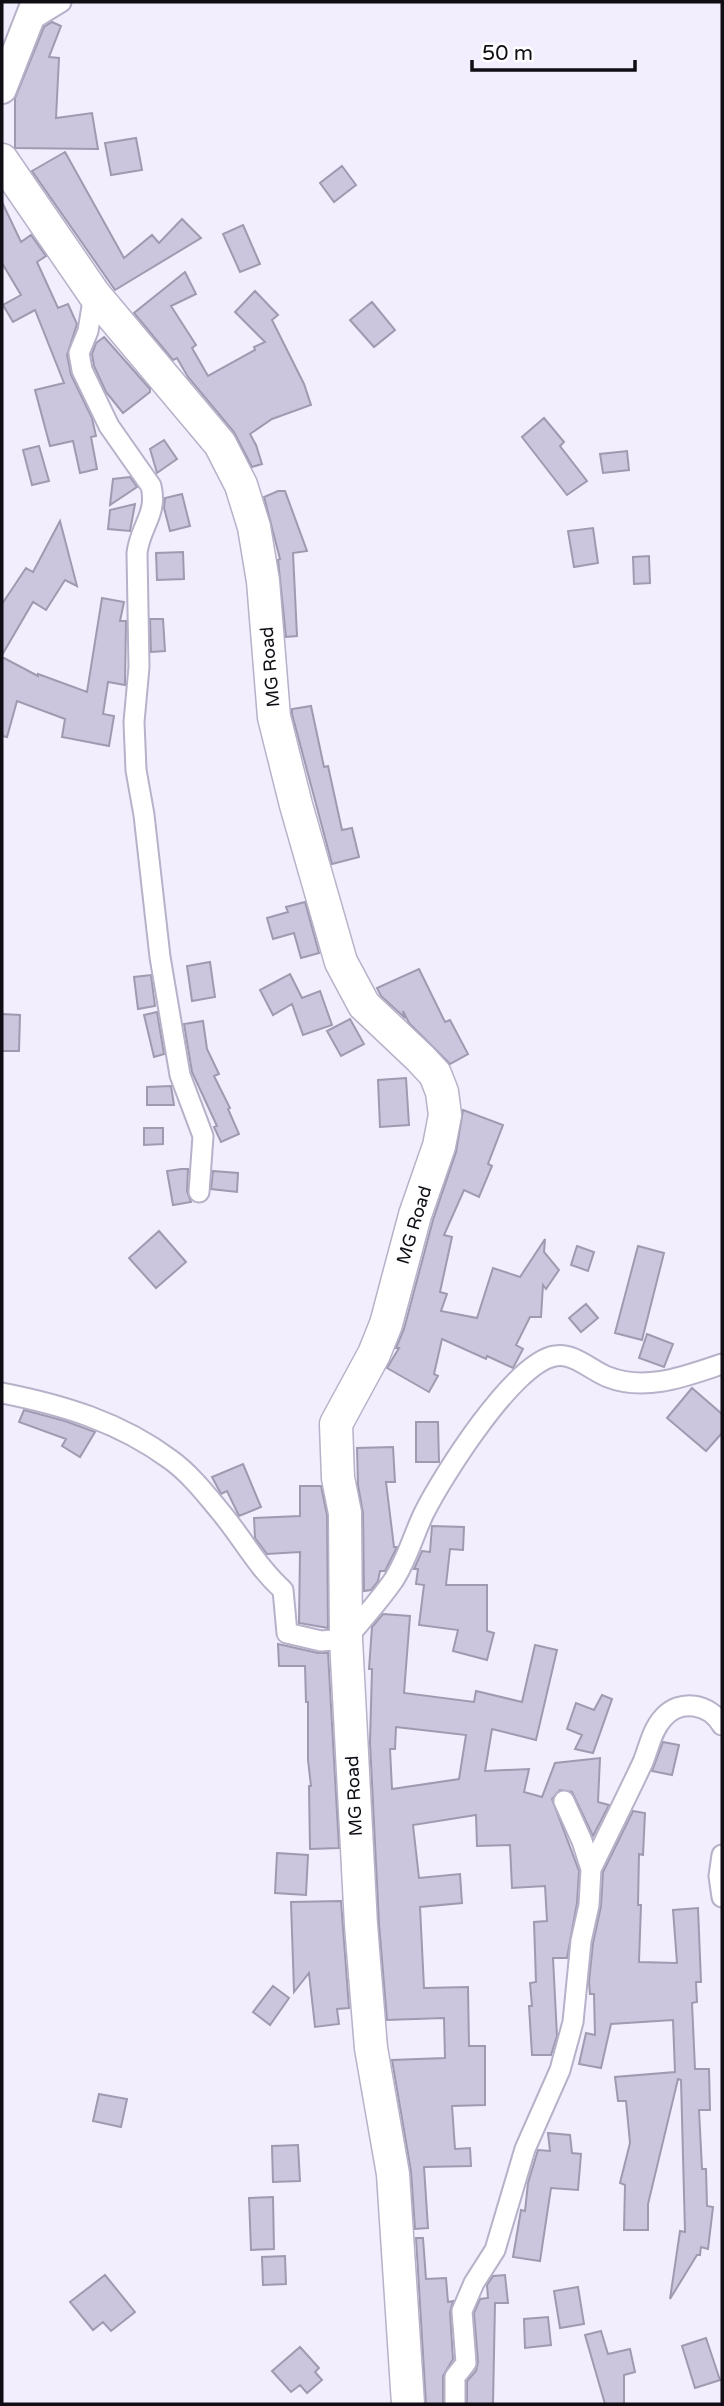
<svg xmlns="http://www.w3.org/2000/svg" width="724" height="2406" font-family="'Varela Round',sans-serif">
	<rect width="100%" height="100%" fill="#f2eefd"/>
	<path fill="#cbc5dd" stroke="#a09ab1" stroke-width="2" fill-rule="evenodd" d="M52,22L61,26L49,57L59,58L56,118L92,113L98,149L15,148V98L44,27Z
		M136,138L142,170L111,175L105,143Z
		M65,152L124,258L152,235L159,243L182,219L201,238L115,290L32,171Z
		M342,166L356,185L334,202L320,183Z
		M2,202L21,242L31,235L46,256L37,262L58,308L68,304L77,324L67,355L71,375L92,418L96,436L91,437L97,469L80,473L73,441L50,446L35,390L64,383L35,310L13,322L3,305L21,295L2,263Z
		M243,225L260,264L240,272L223,234Z
		M185,272L196,294L171,306L196,345L192,348L208,376L255,350L254,347L265,342L235,312L255,291L278,315L272,320L304,384L311,405L272,419L250,434L256,445L262,464L252,467L234,432L188,377L177,358L173,360L134,313Z
		M372,302L395,330L374,347L350,320Z
		M104,337L150,389V392L123,413L106,392L94,366L92,354L96,343Z
		M544,418L564,442L560,446L587,481L567,495L522,437Z
		M164,440L177,459L157,473L150,449Z
		M39,446L49,481L32,485L23,450Z
		M627,451L629,470L603,473L600,454Z
		M130,477L137,487L110,505L113,479Z
		M278,491H285L307,551L293,553L297,636L286,637L278,560L280,559L264,497Z
		M182,494L190,526L170,531L164,508L165,498Z
		M135,504L130,531L108,529L110,510Z
		M60,521L77,586L65,580L46,610L33,602L2,655V604L26,568L33,572Z
		M593,528L598,563L574,567L568,531Z
		M183,552L184,579L157,580L156,553Z
		M649,556L650,583L634,584L633,557Z
		M102,598L124,602L120,621H126L125,685L108,682L103,714L114,716L109,746L62,737L65,719L17,701L7,737L2,736V657L38,676V674L87,692Z
		M150,619H163L165,651L151,652Z
		M311,706L324,767L328,766L342,830L352,828L359,857L332,864L292,714V709Z
		M305,902L319,953L301,958L294,933L273,939L267,918L288,912L286,907Z
		M210,962L215,997L192,1001L187,966Z
		M419,969L445,1022L450,1020L468,1054L450,1064L409,1023L403,1011L404,1017L381,996L377,988Z
		M290,974L302,998L320,991L332,1025L303,1035L292,1004L273,1015L260,990Z
		M151,975L155,1006L138,1009L134,977Z
		M157,1012L164,1054L154,1057L144,1015Z
		M2,1014L20,1015L19,1051H2Z
		M350,1019L364,1044L341,1056L327,1031Z
		M203,1021L207,1049L219,1074L214,1076L230,1108L228,1109L239,1134L221,1142L214,1127L217,1126L192,1072L184,1024Z
		M406,1078L409,1125L380,1127L378,1080Z
		M171,1086L174,1105H147V1087Z
		M463,1110L503,1125L488,1164L492,1166L479,1197L464,1190L444,1235L452,1237L440,1292L447,1294L441,1311L477,1318L493,1268L520,1277L545,1239L544,1252L559,1270L546,1289L543,1285L541,1317H530L516,1345L523,1349L513,1368L487,1356L486,1359L442,1339L434,1374L438,1376L429,1392L387,1368L399,1348H396L404,1329L433,1220L456,1152Z
		M144,1128H163V1144L144,1145Z
		M181,1169H188L187,1191L191,1202L173,1205L167,1171Z
		M213,1171L238,1173L237,1192L211,1189Z
		M159,1231L186,1262L156,1288L129,1258Z
		M577,1246L594,1252L588,1271L571,1265Z
		M638,1246L664,1253L642,1340L615,1333Z
		M586,1304L598,1318L581,1332L569,1318Z
		M647,1334L673,1344L664,1367L639,1358Z
		M692,1388L722,1414V1433L706,1451L667,1418Z
		M24,1410L65,1421L95,1432L80,1457L62,1446L66,1439L19,1422Z
		M416,1422H438L439,1462H416Z
		M393,1447L395,1482H386L394,1547H397L385,1571H380L378,1581L371,1590L364,1591L363,1513L358,1485L357,1448Z
		M243,1464L261,1507L239,1516L227,1491L221,1494L212,1477Z
		M300,1486H321L327,1515L328,1628L299,1623L300,1552L267,1554L255,1538L254,1518L300,1516Z
		M432,1526L464,1527L463,1550L450,1549L446,1585H487V1631L494,1633L487,1660L453,1651L458,1630L419,1625L424,1585L416,1584L418,1569H414L422,1551L430,1552Z
		M383,1614L410,1616L404,1693L474,1702L476,1691L522,1702L535,1645L557,1650L536,1740L492,1729L485,1771L529,1769L524,1792L542,1797L555,1763L600,1758L598,1802L609,1805L593,1836L572,1792L560,1790L552,1799L579,1871L577,1903L567,1958H553L557,2036L551,2055H532L529,2006H532L530,1983L536,1982L534,1922L547,1921L545,1886L512,1888L510,1845L477,1846L476,1815L413,1825L419,1878L460,1874L462,1903L420,1907L424,1988L468,1987L469,2046H485V2105L452,2106L455,2149L470,2148L471,2166L424,2167L428,2228L415,2229L411,2171L392,2060L445,2058L444,2018L387,2020L379,1924L370,1743L372,1669H369L372,1627ZM396,1727L466,1735L459,1779L392,1789L390,1749H395Z
		M278,1644L318,1653H328L339,1848L310,1849L309,1786H311L308,1760V1702H306L305,1666H279Z
		M602,1695L612,1699L593,1753L575,1749L582,1735L567,1729L576,1703L594,1710Z
		M663,1742L679,1745L672,1775L652,1771Z
		M633,1811L645,1813L643,1855L639,1854L638,1905H641L639,1962L677,1963L673,1910L698,1908L701,1982H696L697,2002L692,2003L695,2069H709L710,2110H699L702,2169H706L707,2206L713,2207L708,2249L701,2247L700,2255H697L670,2299L680,2231L685,2232L681,2080L678,2079L648,2204V2230H624L625,2185L620,2183L630,2143L626,2101H618L615,2077L675,2072L673,2020L611,2024L601,2068L579,2064L586,2033L595,2035L594,1994H590L589,1982L593,1943L601,1906L603,1872Z
		M277,1853L308,1855L306,1895L275,1893Z
		M341,1901L349,2008L337,2009L339,2024L315,2027L309,1973L294,1992L291,1902Z
		M273,1986L289,1998L270,2025L253,2012Z
		M99,2094L127,2099L121,2127L93,2121Z
		M548,2133L570,2135L572,2153L581,2154L578,2190L551,2188L540,2261L513,2257L521,2210L525,2211L528,2183L537,2153L538,2150L550,2151Z
		M298,2145L300,2181L273,2182L272,2146Z
		M273,2197L274,2249L251,2250L249,2198Z
		M416,2238H423L426,2279L446,2278L448,2302L453,2301L450,2312L453,2359L443,2376V2404H426Z
		M285,2256L286,2284L263,2285L262,2257Z
		M105,2275L135,2312L111,2331L103,2322L93,2330L70,2302Z
		M505,2275L508,2303H495L493,2404H467V2381L476,2371L478,2362L474,2313L480,2299L488,2298L487,2285L493,2276Z
		M578,2287L584,2324L560,2328L554,2291Z
		M548,2317L551,2345L525,2348L524,2319Z
		M601,2331L608,2354L630,2349L635,2372L624,2375V2404H605L585,2335Z
		M706,2338L720,2380L695,2388L682,2346Z
		M300,2347L319,2368L315,2372L322,2380L307,2393L300,2385L291,2392L272,2371Z"/>
	<g fill="none" stroke-linecap="round" stroke-linejoin="round">
		<defs>
			<path id="street" d="M27,23L61,2
				M94,294L88,331L79,353L82,370L109,426L151,486C158,514 140,526 137,553L139,667L134,722L136,770L144,815L160,957L180,1075L203,1136L199,1192
				M2,1393C63,1405 120,1422 171,1460C189,1473 205,1493 219,1510C242,1537 257,1567 283,1590L287,1633L321,1641L346,1639C362,1620 379,1601 393,1581C407,1560 413,1536 424,1513C442,1477 514,1362 555,1356C573,1352 592,1371 608,1377C646,1392 686,1376 722,1364
				M722,1855L719,1876L722,1897
				M591,1869C608,1834 626,1798 643,1762C649,1747 652,1730 663,1718C680,1698 710,1704 722,1725
				M455,2404V2377L466,2363L462,2311L474,2283L495,2250L525,2149L560,2070L573,2022L581,1941L589,1905L591,1869L582,1841L564,1801"/>
			<path id="secondary" d="M2,89L36,2"/>
			<path id="primary" d="M2,160L94,294L220,444L241,485L254,527L263,581L274,717L296,805L341,962L364,1005L420,1058L435,1074L442,1092L445,1115L439,1146L415,1215L386,1324L374,1354L336,1424L338,1478L345,1513L346,1639L361,1925L371,2048L393,2174L408,2404"/>
		</defs>
		<use href="#street" stroke="#b7b1c9" stroke-width="23"/>
		<use href="#secondary" stroke="#b7b1c9" stroke-width="32"/>
		<use href="#primary" stroke="#b7b1c9" stroke-width="35"/>
		<use href="#street" stroke="#fff" stroke-width="19"/>
		<use href="#secondary" stroke="#fff" stroke-width="28"/>
		<use href="#primary" stroke="#fff" stroke-width="32"/>
	</g>
	<g text-anchor="middle" dominant-baseline="central" stroke-width="5" stroke-linejoin="round" paint-order="stroke">
		<g font-size="18" fill="#100d15" stroke="#fefefe">
			<text transform="translate(270 667) rotate(-95)">MG Road</text>
			<text transform="translate(414 1225) rotate(-73)">MG Road</text>
			<text transform="translate(354 1796) rotate(-93)">MG Road</text>
		</g>
	</g>
	<rect width="724" height="2406" fill="none" stroke="#100d15" stroke-width="7"/>
	<path d="M472 60v10h163v-10" fill="none" stroke="#100d15" stroke-width="3.5"/>
	<text x="482" y="60" font-size="21" fill="#100d15" stroke="#fefefe" stroke-width="5" paint-order="stroke">50 m</text>
</svg>
